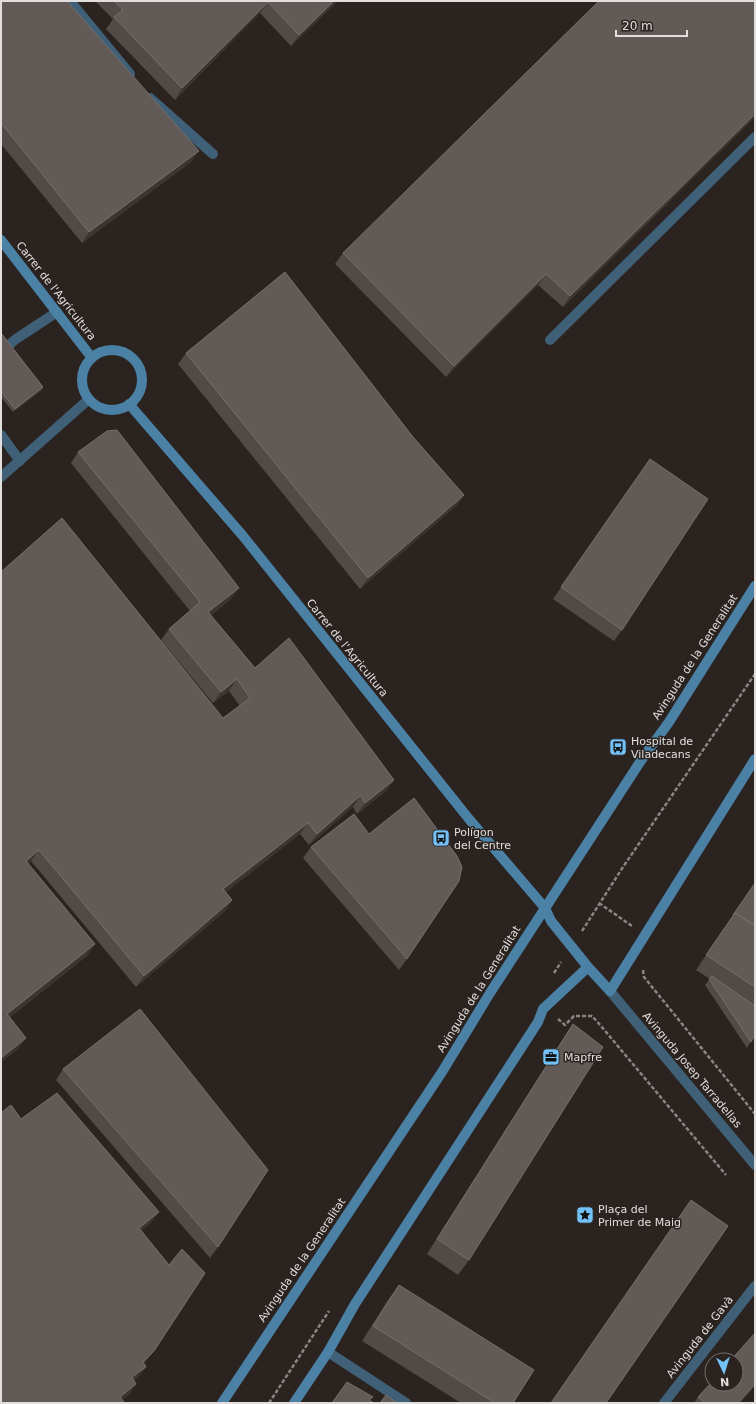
<svg xmlns="http://www.w3.org/2000/svg" width="756" height="1404" font-family="'DejaVu Sans',sans-serif">
	<rect width="100%" height="100%" fill="#2a2320"/>
	<g fill="none" stroke-linecap="round" stroke-linejoin="round">
		<path stroke="#8a8582" stroke-width="2.5" stroke-dasharray="4 2" stroke-linecap="butt" d="M599,903L632,926
			M582,931L623,867L755,674
			M643,970L644,977L755,1114
			M554,973L561,962
			M558,1019L565,1025L574,1016H592L601,1026L726,1175
			M269,1403L329,1311"/>
		<path stroke="#406077" stroke-width="10" d="M70,1L130,74
			M150,98L213,154
			M550,340L755,137
			M1,352L16,339L57,312
			M1,435L20,461"/>
		<path stroke="#406077" stroke-width="10" d="M1,477L89,399
			M610,991L755,1165
			M328,1352L406,1403
			M664,1403L755,1286"/>
		<path stroke="#4c81a6" stroke-width="10" d="M1,240L92,358
			M82 380a30 30 0 1 1 60 0a30 30 0 1 1-60 0Z
			M129,404L243,536L469,819L545,908L551,921L588,967L610,991L755,759
			M222,1403L442,1072L490,993L640,762L669,722L755,586
			M294,1403L328,1352L355,1304L538,1022L543,1009L588,967"/>
	</g>
	<path fill="#524a47" d="M1,1L191,162L82,243L1,144Z
		M95,1H338L291,46L260,13L175,100L106,29L113,19Z
		M755,117L563,307L538,285L446,377L335,264L343,253Z
		M1,333L43,387L41,391L13,412L1,397Z
		M186,353L413,437L464,495L456,506L360,589L178,364Z
		M78,452L231,599L211,615L255,668L394,780L386,791L357,814L353,807L309,845L300,834L226,892L232,900L225,911L136,987L31,861L28,864L88,955L10,1017L26,1038L18,1049L1,1062V572L223,718L240,706L229,691L213,703L161,640L169,629L190,611L71,463Z
		M650,459L622,630L614,641L553,599Z
		M369,834L407,959L399,970L303,858L311,847Z
		M755,883V1035L747,1048L705,985L710,979L696,970L727,924Z
		M573,1024L469,1260L458,1275L427,1254L563,1039Z
		M63,1069L218,1247L210,1258L56,1080Z
		M399,1285L513,1403H461L362,1341L388,1300Z
		M755,1333V1386L740,1403H694L698,1397Z"/>
	<path fill="#3b3431" d="M334,1H338L291,46L299,35Z
		M268,2L260,13L175,100L182,88Z
		M755,114V117L563,307L570,296Z
		M199,151L191,162L82,243L89,232Z
		M546,274L538,285L446,377L454,366Z
		M43,387L41,391L13,412L15,409Z
		M464,495L456,506L360,589L368,578Z
		M239,588L231,599L200,623L208,612Z
		M237,679L229,691L213,703L221,692Z
		M394,780L386,791L357,814L365,803Z
		M361,795L353,807L309,845L317,834Z
		M308,823L300,834L216,900L223,889Z
		M39,850L31,861L18,872L26,861Z
		M232,900L225,911L136,987L144,976Z
		M95,944L88,955L1,1024L7,1014Z
		M26,1038L18,1049L1,1062V1058Z
		M159,1212L151,1223L131,1239L139,1228Z
		M154,1351L146,1362L135,1373L143,1362Z
		M146,1367L138,1378L124,1388L132,1377Z
		M136,1384L129,1395L118,1403L120,1397Z
		M755,1384V1386L740,1403H738Z"/>
	<path fill="#615a57" stroke="#766f6c" d="M1,1H67L199,151L89,232L1,123Z
		M114,1H334L299,35L268,2L182,88L114,17L123,10Z
		M599,1H755V114L570,296L546,274L454,366L343,253Z
		M285,272L413,437L464,495L368,578L186,353Z
		M1,333L43,387L15,409L1,391Z
		M117,430L239,588L208,612L255,668L289,638L394,780L365,803L361,795L317,834L308,823L223,889L232,900L144,976L39,850L26,861L95,944L7,1014L26,1038L1,1058V572L62,518L223,718L250,698L237,679L221,692L169,629L200,602L78,452L107,431Z
		M650,459L708,499L622,630L561,587Z
		M414,798L457,856L462,867L459,881L407,959L311,847L354,814L369,834Z
		M755,883V926L735,913L733,915Z
		M735,913L755,926V987L706,955Z
		M712,976L755,1006V1035L751,1042L709,979Z
		M140,1009L268,1170L218,1247L63,1069Z
		M573,1024L603,1047L469,1260L437,1239Z
		M57,1093L159,1212L139,1228L169,1265L182,1249L205,1273L154,1351L143,1362L146,1367L132,1377L136,1384L120,1397L124,1402L123,1403H1V1113L11,1105L21,1119Z
		M691,1200L728,1226L606,1403H551Z
		M399,1285L534,1370L513,1403H495L373,1326Z
		M755,1333V1384L738,1403H705L698,1397L712,1382V1384H736V1360H731Z
		M347,1382L373,1397L369,1400L374,1403H332Z
		M386,1395L397,1403H380Z"/>
	<defs>
		<symbol id="bus-square" viewBox="-11 -11 22 22"><rect x="-9" y="-9" width="18" height="18" rx="4" fill="#73c1f6" stroke="#2a2320"/><path d="M-5-6H5V4H4V6H2V4H-2V6H-4V4H-5ZM-3.5-4V0h7V-4ZM-3.5 1.2v1.5H-2V1.2ZM2 1.2v1.5H3.5V1.2Z" fill="#111"/></symbol>
		<symbol id="office-square" viewBox="-11 -11 22 22"><rect x="-9" y="-9" width="18" height="18" rx="4" fill="#73c1f6" stroke="#2a2320"/><path d="M-6-3h4V-5.5h4V-3h4V5H-6ZM-1-4.5V-3h2v-1.5ZM-6 0V1H6V0Z" fill="#111"/></symbol>
		<symbol id="sight-square" viewBox="-11 -11 22 22"><rect x="-9" y="-9" width="18" height="18" rx="4" fill="#73c1f6" stroke="#2a2320"/><path d="M0-6L1.8-2.2L6-1.7L2.9 1.2L3.7 5.4L0 3.3L-3.7 5.4L-2.9 1.2L-6-1.7L-1.8-2.2Z" fill="#111"/></symbol>
	</defs>
	<g fill-rule="evenodd">
		<use href="#bus-square" x="608" y="737" width="20" height="20"/>
		<use href="#bus-square" x="431" y="828" width="20" height="20"/>
		<use href="#office-square" x="541" y="1047" width="20" height="20"/>
		<use href="#sight-square" x="575" y="1205" width="20" height="20"/>
	</g>
	<g text-anchor="middle" dominant-baseline="central" stroke-width="3" stroke-linejoin="round" paint-order="stroke">
		<g font-size="11" fill="#e2dedc" stroke="#2a2320">
			<text transform="translate(56 291) rotate(52)">Carrer de l'Agricultura</text>
			<text transform="translate(347 648) rotate(51)">Carrer de l'Agricultura</text>
			<text transform="translate(695 657) rotate(-57)">Avinguda de la Generalitat</text>
			<text transform="translate(479 989) rotate(-58)">Avinguda de la Generalitat</text>
			<text transform="translate(692 1070) rotate(50)">Avinguda Josep Tarradellas</text>
			<text transform="translate(302 1260) rotate(-56)">Avinguda de la Generalitat</text>
			<text transform="translate(700 1337) rotate(-52)">Avinguda de Gavà</text>
		</g>
		<g font-size="11" fill="#e2dedc" stroke="#2a2320" text-anchor="start">
			<text x="631" y="741">Hospital de<tspan x="631" dy="13">Viladecans</tspan></text>
			<text x="454" y="832">Polígon<tspan x="454" dy="13">del Centre</tspan></text>
			<text x="564" y="1057">Mapfre</text>
			<text x="598" y="1209">Plaça del<tspan x="598" dy="13">Primer de Maig</tspan></text>
		</g>
	</g>
	<rect width="756" height="1404" fill="none" stroke="#e2dedc" stroke-width="4"/>
	<g transform="translate(724 1372) rotate(176)"><circle r="19" fill="#2a2320" stroke="#746e6b"/>
	<path d="M0-3L7 15L0 10L-7 15Z" fill="#73c1f6"/>
	<text y="-6" font-size="11" font-weight="bold" text-anchor="middle" fill="#e2dedc">N</text>
	</g>
	<path d="M616 30v6h71v-6" fill="none" stroke="#e2dedc" stroke-width="2"/>
	<text x="622" y="30" font-size="12" fill="#e2dedc" stroke="#2a2320" stroke-width="3" paint-order="stroke">20 m</text>
</svg>
